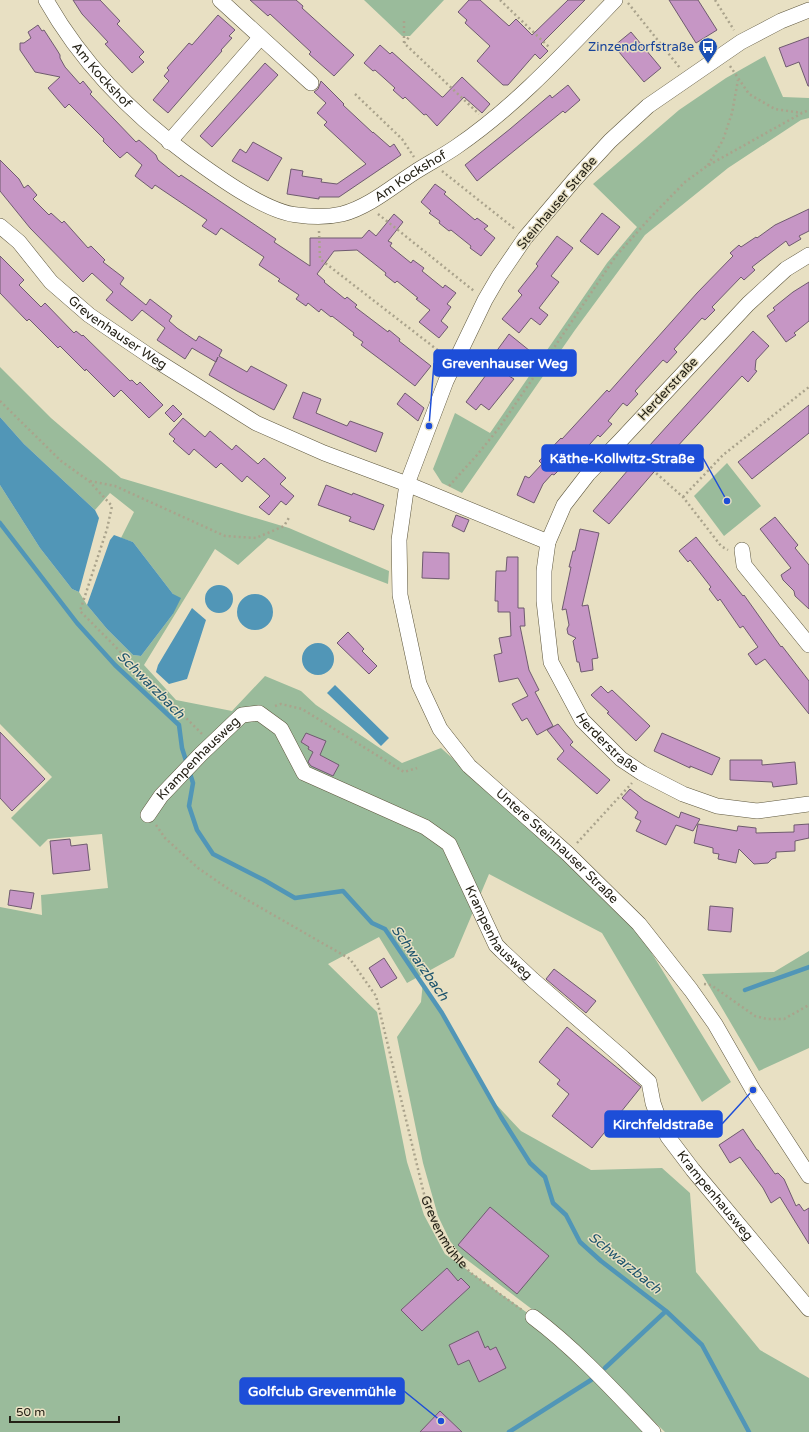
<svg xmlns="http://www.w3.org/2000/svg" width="809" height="1432" font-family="'Varela Round',sans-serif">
	<rect width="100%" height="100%" fill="#e8e0c3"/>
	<path fill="#9abb9b" d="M364,0H444L410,36H402Z
		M765,56L783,97L809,98V118L801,120L728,168L645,235L575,330L462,493L442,483L433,469L455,413L490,433L607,263L637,227L593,184L679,110L726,78Z
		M0,367L51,418L121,478L289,528L389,571L388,584L268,538L238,565L215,549L144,665L176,700L232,711L265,676L301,691L316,705L402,763L441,748L546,842L640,934L731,1082L702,1102L602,933L489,874L454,957L407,983L379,937L328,964L377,1012L407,1162L424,1215L445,1254L554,1332L630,1400L662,1432H0V907L42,915L41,895L108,888L102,834L48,839L40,847L11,818L52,777L0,724V485L40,548L72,589L79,592L87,605L107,629L133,655L141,656L173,614V594L133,542L121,538L134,512L110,493L95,510L24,444L0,417Z
		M727,463L761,506L724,536L694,496Z
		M809,951V1048L759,1071L702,974L774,972Z
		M423,982L490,1098L521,1131L591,1170L662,1168L690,1193L696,1272L760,1350L809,1378V1432H665L558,1329L462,1256L450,1241L438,1216L423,1163L397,1037L421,1002Z"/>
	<path fill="#5196b7" d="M0,417L24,444L95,510L99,518L79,592L72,589L40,548L0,485Z
		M114,535L133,542L173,594L181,598L173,614L141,656L133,655L107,629L87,605L110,540Z
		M205 599a14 14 0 1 1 28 0a14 14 0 1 1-28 0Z
		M237 612a18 18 0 1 1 36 0a18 18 0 1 1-36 0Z
		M192,608L206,620L187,679L169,684L156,672L158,665Z
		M302 659a16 16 0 1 1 32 0a16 16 0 1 1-32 0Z
		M335,685L389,738L381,746L327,693Z"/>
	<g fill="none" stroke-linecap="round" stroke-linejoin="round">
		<path stroke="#5196b7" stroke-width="4.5" d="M0,523L77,623L115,665L179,725L182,748L193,783L189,806L197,830L213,854L264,880L295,898L343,891L372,923L385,929L442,1013L501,1117L530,1163L545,1177L553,1203L566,1215L580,1242L601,1261L666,1311L702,1345L749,1432
			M745,990L809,967
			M605,1368L666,1311
			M509,1432L591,1380"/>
	</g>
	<path fill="#c696c5" stroke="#6f5b6f" d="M73,0H100L120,21L117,24L144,52L139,57L144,62L132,73L105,44L108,42L82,14Z
		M250,0H296L303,6L302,8L354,55L334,76L309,54L311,52L270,14L268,16Z
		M469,0H480L509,26L516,19L532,35L568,0H585L541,44L548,51L540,59L535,54L508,85H503L477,61L490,46L465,23L467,20L458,12Z
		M669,0H698L717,30L696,43Z
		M218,15L235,30L229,36L232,38L221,50L222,51L168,113L153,100L169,81L164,76L169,70L167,68L189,43L192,45Z
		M38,25L42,31L44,30L57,50L60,55V58L65,67L80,84L83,81L92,92L90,94L136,142L139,140L156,155L158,160L179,177L181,175L276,239L274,242L310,266V238H362L369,230L376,236L394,214L403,222L388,241L392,243L390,246L411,263L413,260L424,268L422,271L443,288L445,285L456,293L447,304L451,307L441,321L448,327L439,338L419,322L430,310L416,299L418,298L397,281L395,283L385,275L386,273L357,250L334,251L317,274L325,281L324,282L345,299L347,297L357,305L355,307L388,332L389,330L400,339L399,341L431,366L415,386L393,369L361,345L363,342L353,335L354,333L332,316L331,317L321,309L319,312L308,303L306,306L296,299L299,295L278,281L280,279L259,265L264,257L221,228L216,235L202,226L207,220L155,185L152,189L135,176L142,165L127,152L120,158L103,141L104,139L69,104L65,108L48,88L60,77L35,72L20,50V43H24L31,38L28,32Z
		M631,32L661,68L644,82L614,46Z
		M809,37V86H808L799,62L786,67L779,48Z
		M380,45L390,54L392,52L442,97H443L462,77L490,104L482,113L464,97L437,126L426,114L424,115L405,97L403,99L393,90L395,88L375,70L373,71L364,63Z
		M265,63L278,75L212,147L200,136Z
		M321,81L344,104L343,105L373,133V132L390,147L394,144L401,155L339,197H319V199L287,194L291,169L303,171L302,176L322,179L321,182L337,184L366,164L324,125L327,122L317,113L326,103L314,92L318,89Z
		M568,85L580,100L565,113L563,111L477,181L465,165L510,129L550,95L552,98Z
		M253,142L282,158L268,181L232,161L240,149L246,153Z
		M0,160L19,179L24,188L28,185L37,195L33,199L49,215L51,213L62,223L64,221L88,248L91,246L105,260L103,262L124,278L120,284L146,305L150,299L172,316L169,321L177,328L196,341L199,336L222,350L219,356L247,372L251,366L287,385L274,410L237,391L209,375L218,357L216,362L192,348L185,359L157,340L165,328L142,310L132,321L106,300L113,292L92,273L83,282L30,228L0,191Z
		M435,184L446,192L444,194L475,220L477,218L488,226L484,229L495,238L481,256L470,248L471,246L451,230L449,231L439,223L440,221L429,213L431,211L421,202Z
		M809,209V231L799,236L801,239L789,246L786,241L752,267L755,270L744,280L741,277L712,307L715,310L705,320L702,318L674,349L677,352L667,363L663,360L635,391L638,394L627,406L623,403L608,421L612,424L600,437L598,435L573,463L569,460L554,475L552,474L543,484L534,503L517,495L525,476L529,478L542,464L539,461L561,438L562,439L607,390L609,392L697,293L733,256L730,253L739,245L741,247L756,237L757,238L775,225Z
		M602,213L620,227L598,255L580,241Z
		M557,236L573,248L551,276L559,282L539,308L548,315L540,325L531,318L519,333L502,319L522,295L518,291L538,266L536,264Z
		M0,256L24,280L19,285L41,307L45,303L74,333L76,331L82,336L83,335L130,381L132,380L137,385L140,382L163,405L149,418L121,390L114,397L86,369L85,371L60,346L58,348L29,319L27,321L0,293Z
		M809,282V321L794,333L796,335L786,342L767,316L775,310L773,308L793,292Z
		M753,331L769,346L756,360L755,370L757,371L748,382L742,376L653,473L609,524L593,511L640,456Z
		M509,334L530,351L509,376L514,379L489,410L481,404L476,410L466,402L486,375L483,372L492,362L490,360Z
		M303,392L321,399L316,413L347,426L350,421L383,433L376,452L293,418Z
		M405,393L424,408L418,421L397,404Z
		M173,405L182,414L174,422L165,413Z
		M809,405V433L752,479L738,462Z
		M183,418L205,437L210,431L232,450L236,445L258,464L264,458L286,478L280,484L294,496L286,505L281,501L269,515L259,507L270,496L247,476L242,482L221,463L216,468L194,449L189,455L173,441L175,439L169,434Z
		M326,485L352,495L353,493L384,505L374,530L349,521L351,517L318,505Z
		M456,515L469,520L464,532L452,526Z
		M775,517L798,545L795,548L809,565V609L795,596L794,591L783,580L781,575L791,568L760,529Z
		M580,529L599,533L582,606L588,605L598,658L592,659L593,670L581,672L579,662H577L573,641L576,638L568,634L567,629L569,625L566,609L562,610L571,567H569L573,551H575Z
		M696,537L743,596L744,595L781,647L782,646L809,681V714L765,659L756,665L748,654L758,647L743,626L740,628L720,599L718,601L709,589L711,587L690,560L688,562L679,551Z
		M423,552L449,553V579L422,578Z
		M507,557H518V608H524L525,626H520L529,670L539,690L535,692L553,726L537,735L527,718L522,721L512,704L528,696L518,678L499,682L494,655L502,653L499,638L511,636L510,612H498V601H495L496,571H506Z
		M348,632L364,649L362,651L377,666L369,674L337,643Z
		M601,686L608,693L612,690L650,726L636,741L607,713L609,712L591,695Z
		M558,724L573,742L570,745L610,780L597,794L557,759L564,751L547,730Z
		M0,732L45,779L12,811L0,798Z
		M306,733L326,741L320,755L339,765L333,776L311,766L308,762L313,752L308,749L309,747L301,742Z
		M662,733L720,758L712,775L690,766V768L654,751Z
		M730,760H762V765L795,762L797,784L773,787L772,782L730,780Z
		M630,789L644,800L679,818L681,812L700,819L693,831L676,825L666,845L636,831L641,821L635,818L638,812L622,798Z
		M698,824L737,831L738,826L756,828V833L794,832V825L809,824V838L795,841V851L776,852V858L772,859L768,863L754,864L739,849L736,863L718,859L719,854L713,853V848L694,843Z
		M70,839L71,846L87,844L90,870L53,874L50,841Z
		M10,890L34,893L31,909L8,905Z
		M710,906L733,908L731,932L708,930Z
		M384,958L397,978L381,988L369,968Z
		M554,969L596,1001L586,1013L546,979Z
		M567,1027L641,1087L592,1148L552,1116L569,1094L557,1084L560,1080L539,1062Z
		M743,1129L757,1150H758L775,1174L778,1173L784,1179L796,1206L799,1204L804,1211L809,1208V1244L780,1197L771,1203L763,1188L740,1157L730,1163L719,1145Z
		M490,1207L549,1256L517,1294L458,1245Z
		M447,1268L458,1281L461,1278L470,1287L422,1331L401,1310Z
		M478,1331L485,1348L488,1346L490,1350L496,1347L506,1368L479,1382L469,1360L458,1365L449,1345Z
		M440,1411L462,1432H420Z"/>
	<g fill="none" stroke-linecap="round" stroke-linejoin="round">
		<defs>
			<g id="minor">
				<path id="s2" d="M46,0C81,62 132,114 189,156C215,175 267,213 298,215C312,217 329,217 342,214C369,207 393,186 415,172C429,163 443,156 456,147C516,106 565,52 615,0"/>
				<path d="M220,0L311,83"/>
				<path id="s3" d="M809,10L781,21L741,42L648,106L610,141L575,179L525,238L499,276L485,300L446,381L407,484L399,540L400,595L419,684L440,729L469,766L567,853L639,924L691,990L715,1024L753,1090L809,1176"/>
				<path d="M169,142L260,38"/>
				<path id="s4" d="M0,226L19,242L51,282L89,315L154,359L256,423L324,453L407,484L548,542"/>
				<path id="s5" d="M809,255L786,269L748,304L620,441L588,474L564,505L548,542L544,571V601L551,662L582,720L621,759L642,773L683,794L717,806L757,811L809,804"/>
				<path d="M742,550L744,565L809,645"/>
				<path id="s6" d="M148,815L161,796L201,754L242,715L259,713L281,729L304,773L425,827L449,844L496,945L502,951L533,980L623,1058L649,1082L653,1103L659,1120L668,1137L693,1170L809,1309"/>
				<path d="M533,1317C577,1350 615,1392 653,1432"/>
			</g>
		</defs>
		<use href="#minor" stroke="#5e573e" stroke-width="16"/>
		<g stroke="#aaa38c" stroke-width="2.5" stroke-dasharray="2 3" stroke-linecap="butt">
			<path d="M500,0L550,48"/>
			<path d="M715,0L734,30"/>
			<path d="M628,3L680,68"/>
			<path d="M404,21V43L479,114"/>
			<path d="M404,43L410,36"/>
			<path d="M730,66L749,94L775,109L802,113"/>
			<path d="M355,94L402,139L414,157"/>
			<path d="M708,165L723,140L732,113L738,80"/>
			<path d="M442,171L515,229"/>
			<path d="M378,214L474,291"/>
			<path d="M319,231L320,259L444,355"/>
			<path d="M0,401L61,461L89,481L112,506L107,529L80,611L202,734"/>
			<path d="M630,450L683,497L721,546L728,550"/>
			<path d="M90,481L115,486L225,536L256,538L284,526L290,516"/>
			<path d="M449,486L477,455L499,428L568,327L616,256L649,219L685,182L707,166L802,113L809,110"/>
			<path d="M683,497L723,455L809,387"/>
			<path d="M275,706L281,704L302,709L404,772L417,768"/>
			<path id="s1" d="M156,825L165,838L198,868L230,890L350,959L376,996L425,1198L439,1231L453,1254L471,1273L522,1310"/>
			<path d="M577,843L632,783"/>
			<path d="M704,984L711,985L755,1016L767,1019H784L809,1005"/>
		</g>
		<use href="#minor" stroke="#fff" stroke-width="15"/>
	</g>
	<defs>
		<symbol id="bus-pin" viewBox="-11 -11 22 30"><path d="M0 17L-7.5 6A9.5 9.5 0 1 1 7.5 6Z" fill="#1a4fb4" stroke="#e8e0c3"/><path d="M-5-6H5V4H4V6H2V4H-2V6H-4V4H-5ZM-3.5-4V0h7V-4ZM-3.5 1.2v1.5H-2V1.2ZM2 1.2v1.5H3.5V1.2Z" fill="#fff"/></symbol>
	</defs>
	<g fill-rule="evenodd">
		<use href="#bus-pin" x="697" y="36" width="22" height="30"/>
	</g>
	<g text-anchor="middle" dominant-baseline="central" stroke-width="3" stroke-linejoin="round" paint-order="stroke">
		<g font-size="13" fill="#164399" stroke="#e8e0c3" text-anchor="end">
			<text x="694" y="47">Zinzendorfstraße</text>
		</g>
		<g font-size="13" fill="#242116" stroke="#e8e0c3">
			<text stroke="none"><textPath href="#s2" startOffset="94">Am Kockshof</textPath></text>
			<text stroke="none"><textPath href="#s2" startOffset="461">Am Kockshof</textPath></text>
			<text transform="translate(557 203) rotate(-50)">Steinhauser Straße</text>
			<text stroke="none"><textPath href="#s4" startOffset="160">Grevenhauser Weg</textPath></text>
			<text transform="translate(668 389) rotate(-47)">Herderstraße</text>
			<text stroke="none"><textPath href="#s5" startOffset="612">Herderstraße</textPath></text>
			<text stroke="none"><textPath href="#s6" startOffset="76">Krampenhausweg</textPath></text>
			<text stroke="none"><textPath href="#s3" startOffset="1061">Untere Steinhauser Straße</textPath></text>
			<text stroke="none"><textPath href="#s6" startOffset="496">Krampenhausweg</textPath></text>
			<text stroke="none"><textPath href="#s6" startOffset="844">Krampenhausweg</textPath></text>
			<text stroke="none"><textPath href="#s1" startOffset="530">Grevenmühle</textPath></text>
		</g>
		<g font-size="14" font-style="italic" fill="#1e546d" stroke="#e8e0c3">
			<text transform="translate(151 685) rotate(45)">Schwarzbach</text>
			<text transform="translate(420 963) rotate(55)">Schwarzbach</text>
			<text transform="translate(625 1263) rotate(39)">Schwarzbach</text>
		</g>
	</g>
	<path fill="none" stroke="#1d4ed8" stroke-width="1.5" d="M429 426L434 363M727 501L703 458M753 1090L722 1124M441 1421L404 1391"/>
	<g fill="#1d4ed8" stroke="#e8e0c3" stroke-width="1.5">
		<circle cx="429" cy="426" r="4"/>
		<circle cx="727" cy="501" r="4"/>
		<circle cx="753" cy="1090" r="4"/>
		<circle cx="441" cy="1421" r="4"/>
	</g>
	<g fill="#1d4ed8" stroke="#1d4ed8" stroke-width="1.5">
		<rect x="434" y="350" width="142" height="26" rx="4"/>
		<rect x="542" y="445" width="161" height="26" rx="4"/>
		<rect x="605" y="1111" width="117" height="26" rx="4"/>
		<rect x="240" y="1378" width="164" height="26" rx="4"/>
	</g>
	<g font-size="14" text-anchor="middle" font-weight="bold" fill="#fff">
		<text x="505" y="368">Grevenhauser Weg</text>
		<text x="622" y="463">Käthe-Kollwitz-Straße</text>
		<text x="663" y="1129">Kirchfeldstraße</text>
		<text x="322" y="1396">Golfclub Grevenmühle</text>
	</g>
	<path d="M10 1416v6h109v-6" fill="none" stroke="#242116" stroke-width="2"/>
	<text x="16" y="1416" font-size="12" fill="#242116" stroke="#e8e0c3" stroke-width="3" paint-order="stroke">50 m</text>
</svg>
